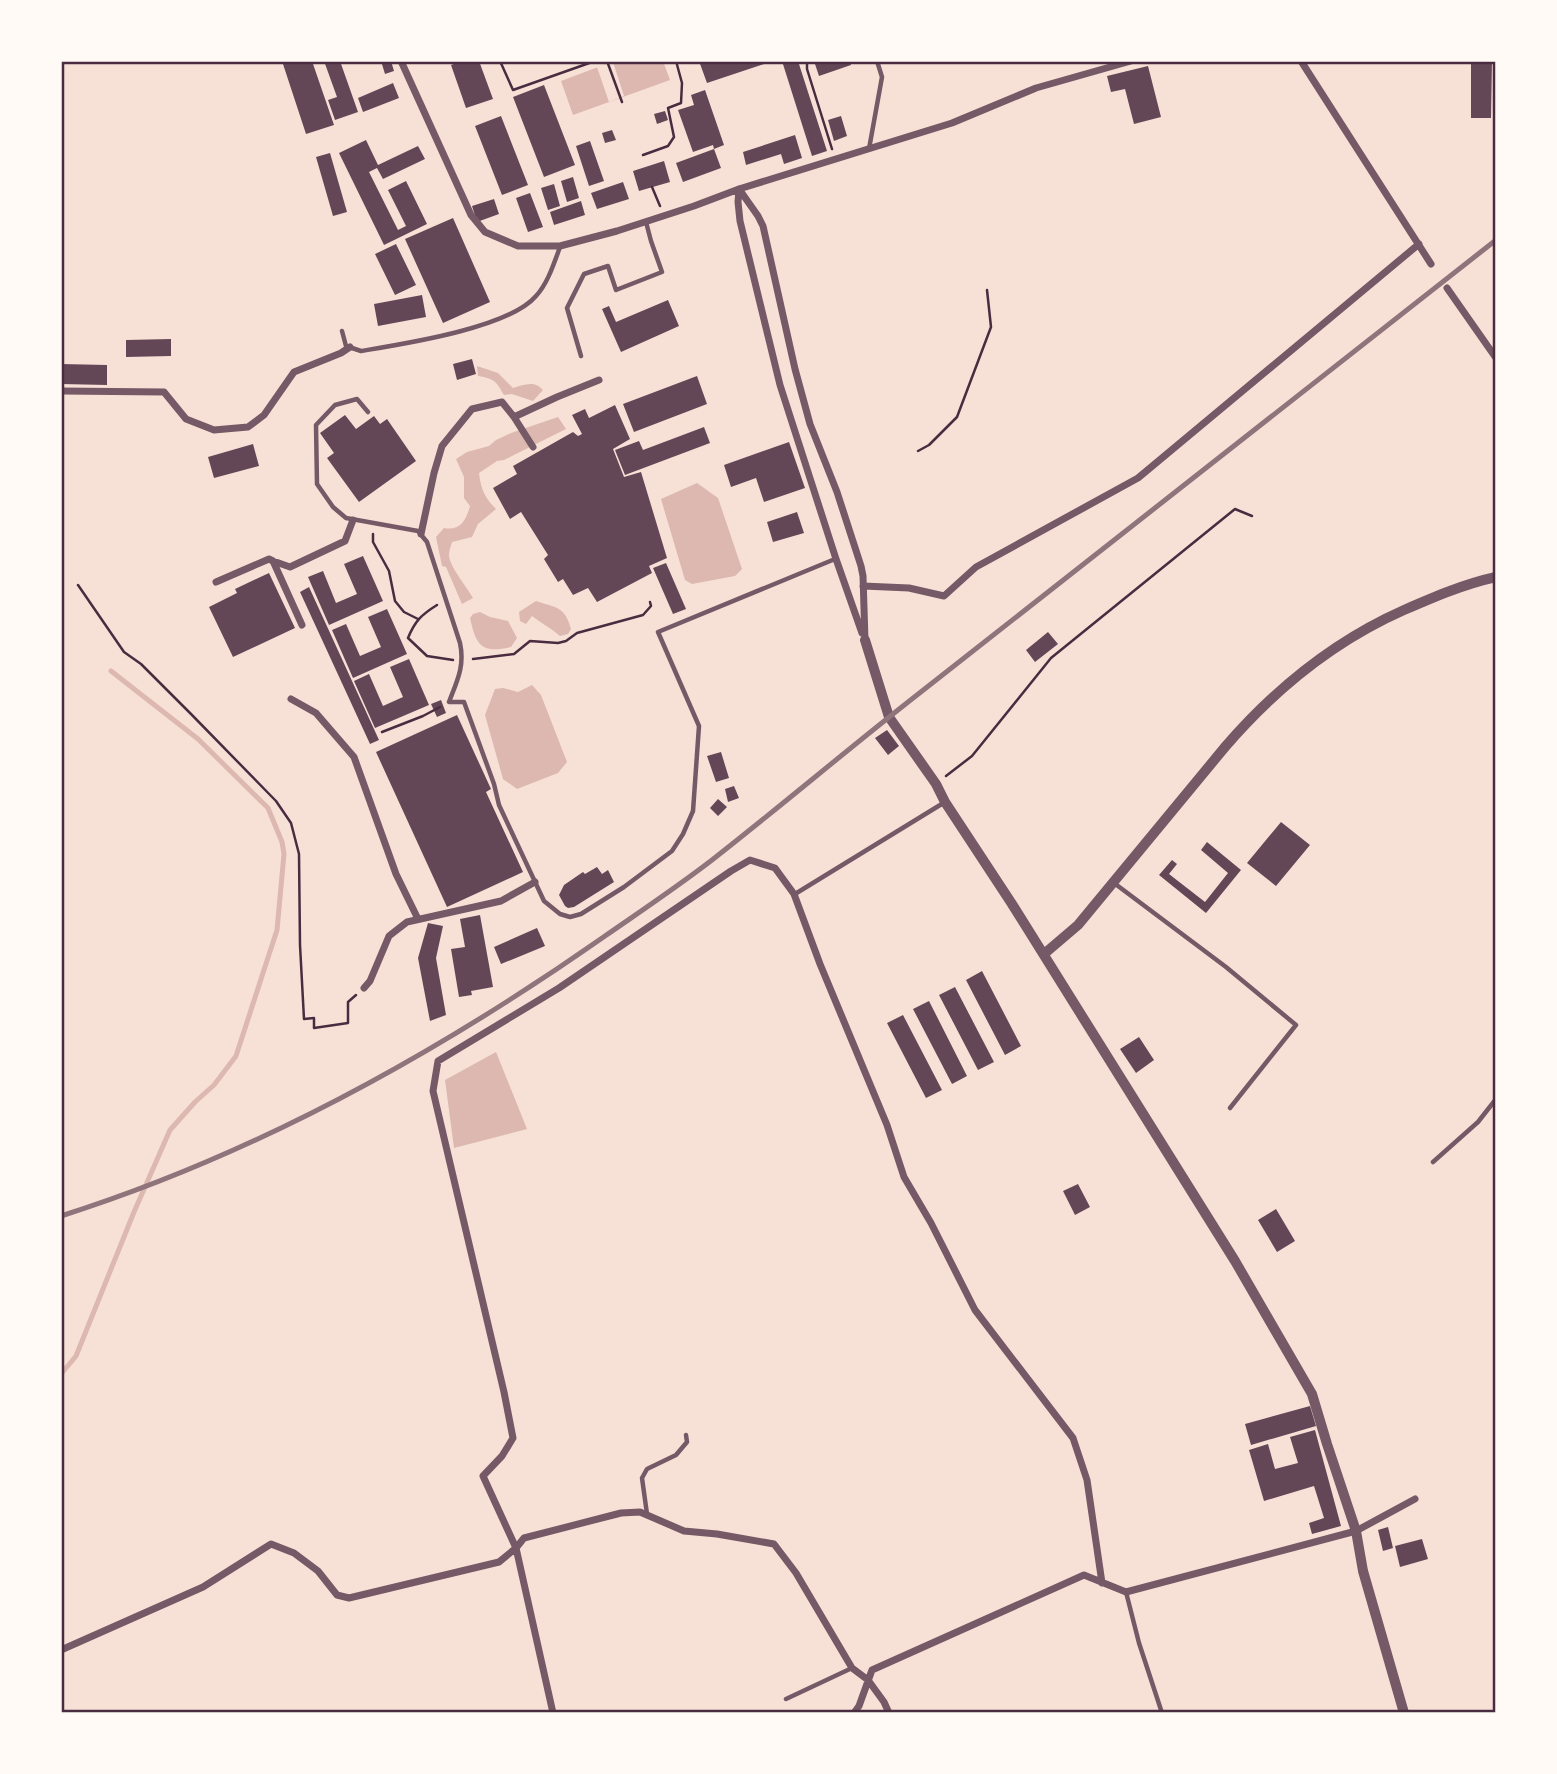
<svg xmlns="http://www.w3.org/2000/svg" width="1557" height="1774" font-family="Helvetica,sans-serif">
	<rect width="100%" height="100%" fill="#f7e1d7"/>
	<path fill="#dcb8b0" d="M614,61H663L670,80L573,115L561,81Z
		M477,366L498,373L513,388C524,385 534,380 543,390L533,401L512,394L504,395C496,381 495,379 478,376Z
		M558,417L566,429L504,460L497,461L479,473C481,490 485,498 496,509L478,524L472,537L452,542C451,546 449,550 449,555C449,566 467,587 473,598L462,604L446,567L442,566L436,537L444,528C460,531 466,521 470,506L464,498V477L456,459L467,452L489,446L496,440L511,433Z
		M697,483L718,498L742,569L735,576L692,584L685,580L661,499Z
		M536,601C556,608 565,606 571,629L568,634L560,636C551,628 541,623 532,616L526,624L520,621L519,612Z
		M480,612L490,617L508,621L517,638L511,647C481,654 476,645 470,618L473,614Z
		M532,685L541,695L567,762L558,773L517,789L503,779L485,715L495,689L503,688L518,692Z
		M496,1052L527,1129L454,1148L445,1080Z"/>
	<path fill="#f7e1d7" d="M613,62L624,96L609,102L597,67Z"/>
	<g fill="none" stroke-linecap="round" stroke-linejoin="round">
		<path stroke="#dcb8b0" stroke-width="5" d="M61,1374L76,1356L134,1212L170,1130L195,1102L214,1085L236,1056L277,930L284,854L282,842L268,808L198,739L111,671"/>
	</g>
	<path fill="#644757" d="M282,61H312L334,125L306,134Z
		M324,61H340L358,112L335,120L328,100L337,97Z
		M381,61H391L394,71L385,74Z
		M462,61H479L493,99L466,108L451,65Z
		M699,61H770V62L707,83Z
		M782,61H798L827,151L812,156Z
		M814,61H850L851,65L819,76Z
		M1471,61H1492L1491,118H1471Z
		M1148,66L1161,117L1134,124L1125,89L1111,92L1107,76Z
		M393,83L399,98L363,112L358,98Z
		M544,85L575,165L544,177L513,97Z
		M705,90L724,145L714,149L713,145L693,152L678,110L694,105L691,95Z
		M665,111L668,120L657,124L654,114Z
		M501,116L528,185L502,195L475,126Z
		M841,116L847,136L834,141L828,120Z
		M612,130L616,140L605,143L602,133Z
		M795,135L802,158L784,164L781,154L746,165L743,152Z
		M366,140L378,165L418,146L425,159L383,179L377,168L369,172L398,230L406,226L388,190L406,181L427,224L384,245L339,153Z
		M590,141L604,181L589,186L576,146Z
		M714,149L721,168L683,182L676,163Z
		M330,153L347,212L333,216L316,157Z
		M664,161L670,182L639,191L633,171Z
		M573,177L579,198L567,202L561,181Z
		M623,182L629,199L597,209L591,193Z
		M554,184L560,206L548,210L541,188Z
		M530,193L543,227L528,232L516,198Z
		M494,199L499,214L477,222L472,206Z
		M581,201L585,215L554,225L550,212Z
		M453,218L490,302L443,323L405,239Z
		M396,244L416,285L395,295L375,254Z
		M422,295L426,317L378,326L374,304Z
		M668,300L679,326L621,352L602,309L609,306L616,322Z
		M171,339V356L126,357V340Z
		M472,359L476,374L457,380L453,364Z
		M61,364L107,365V385L61,384Z
		M697,376L707,404L634,432L623,404Z
		M615,405L630,439L613,449L624,477L641,472L667,558L649,566L652,573L597,602L588,588L573,595L563,579L558,582L544,559L548,555L521,512L510,519L493,488L517,474L513,466L573,432L578,436L582,434L572,415L585,409L589,418Z
		M345,415L356,429L374,416L380,424L387,419L416,461L359,502L327,458L334,453L320,433Z
		M704,427L710,443L625,475L615,450L639,441L643,450Z
		M789,442L805,488L764,502L756,478L731,487L724,465Z
		M253,444L259,466L214,478L208,457Z
		M797,512L804,533L773,542L767,522Z
		M363,556L383,601L329,625L308,577L323,571L336,603L357,594L344,564Z
		M666,563L686,609L673,614L653,568Z
		M269,573L295,628L233,657L209,607L237,593L235,589Z
		M309,587L379,740L370,744L300,592Z
		M387,609L407,654L353,678L332,630L346,624L360,656L381,647L368,617Z
		M1048,632L1058,644L1035,662L1026,650Z
		M409,659L429,705L375,728L354,681L369,674L383,706L403,697L390,667Z
		M441,700L446,713L437,717L431,704Z
		M457,715L491,789L486,792L523,872L447,907L376,752Z
		M887,730L899,746L888,755L875,738Z
		M721,752L729,778L716,782L707,756Z
		M734,786L739,798L728,802L725,789Z
		M718,799L727,807L718,816L710,808Z
		M1281,822L1310,845L1276,886L1247,863Z
		M1207,842L1241,870L1206,913L1159,875L1172,860L1177,864L1169,874L1205,902L1228,873L1201,850Z
		M597,867L602,874L608,870L614,882L574,907L568,908L565,906L559,895L564,885L583,872L585,874Z
		M480,915L493,987L471,991L472,995L459,997L451,949L465,947L460,919Z
		M428,923L443,926L436,958L446,1015L430,1021L418,958Z
		M537,928L545,946L501,964L494,947Z
		M982,971L1021,1046L1005,1055L966,980Z
		M955,987L994,1062L978,1070L939,995Z
		M929,1001L967,1076L952,1084L913,1009Z
		M903,1015L942,1090L926,1098L887,1023Z
		M1139,1037L1154,1060L1136,1073L1120,1049Z
		M1078,1184L1090,1207L1075,1215L1063,1191Z
		M1276,1209L1295,1241L1277,1252L1258,1220Z
		M1310,1406L1316,1426L1251,1445L1245,1424Z
		M1315,1430L1341,1526L1312,1534L1309,1523L1324,1518L1314,1486L1264,1501L1249,1450L1268,1444L1275,1469L1298,1463L1290,1437Z
		M1388,1527L1393,1548L1383,1551L1378,1530Z
		M1422,1539L1428,1559L1400,1567L1395,1546Z"/>
	<g fill="none" stroke-linecap="round" stroke-linejoin="round">
		<path stroke="#4a2c40" stroke-width="2.5" d="M500,61L513,90L595,61
			M607,61L622,102
			M807,61V69L832,149
			M643,155L668,146L674,137L668,108L681,103L682,83L676,61
			M652,187L660,206
			M918,451L929,445L957,417L991,327L987,290
			M373,534V542L389,571L395,601L404,612L418,619
			M78,585L124,652L141,664L191,714L276,801L291,823L299,854L300,945L304,1019L314,1018V1028L348,1023V1002L356,995
			M437,605C421,615 415,621 408,638L427,656L453,660
			M473,659L514,654L530,641L558,643L566,641L577,633L643,615L651,606L650,602
			M382,732L423,716L440,707
			M946,776L972,756L1051,658L1235,509L1252,516"/>
		<path stroke="#755966" stroke-width="4.5" d="M869,149L882,77L877,61
			M342,331L346,346L361,351C403,344 509,328 536,296C548,283 554,263 560,247
			M581,356L567,308L584,274L608,266L616,290L662,272L651,241L646,222
			M368,412L357,399L335,405L316,425L317,484L333,507L346,518L418,531L427,542L460,643C465,666 457,681 449,702H464L494,784L499,805L544,901L560,914L570,917L581,914L624,887L672,851L683,834L693,811L699,726L658,632L835,559
			M1114,883L1226,967L1296,1025L1230,1108
			M795,894L945,802
			M1433,1162L1478,1122L1496,1099
			M647,1514L642,1478L647,1469L676,1455L687,1442L686,1435
			M1126,1592L1139,1643L1162,1713
			M786,1699L852,1668"/>
		<path stroke="#755966" stroke-width="7" d="M401,61L471,215L485,232L518,246H560L617,231L694,206L739,189L952,123L1036,88L1131,61
			M1301,61L1431,264
			M739,189L758,216L763,226L795,369L810,424L837,492L861,566L863,576L865,640
			M739,189L738,202L740,221L780,385L836,559L862,633
			M1447,288L1496,358
			M61,391L164,392L186,419L214,430L248,427L264,415L294,372L341,353L350,347
			M533,447L514,417L557,397L599,380
			M421,534L434,473L442,446L472,409L502,402L514,417
			M216,582L269,559L273,561
			M863,586L909,588L944,596L976,567L1138,478L1419,244
			M302,625L273,561L290,567L345,541L353,520
			M291,699L316,713L354,757L396,874L418,919
			M364,988L370,981L389,936L407,922L501,901L535,882
			M61,1650L203,1587L271,1544L294,1553L318,1571L337,1595L349,1598L499,1562L516,1548L553,1713
			M854,1713L859,1706L872,1670L1084,1575L1126,1592L1356,1531L1415,1499
			M889,1713L884,1702L868,1680L852,1668L796,1573L774,1544L717,1534L684,1531L640,1512L621,1513L524,1538L516,1548L483,1476L502,1456L513,1438L504,1392L433,1091L438,1061L559,988L731,871L750,860L775,868L794,894L820,964L887,1125L904,1177L931,1223L975,1310L1073,1438L1087,1480L1102,1583"/>
		<path stroke="#755966" stroke-width="10" d="M865,640L889,717L936,784L945,802L1012,904L1235,1261L1312,1394L1327,1444L1356,1531L1363,1571L1404,1713
			M1044,954L1078,925L1225,747C1275,689 1334,641 1404,610C1434,597 1464,584 1496,577"/>
		<path stroke="#8f747c" stroke-width="5" d="M61,1216C257,1154 438,1053 605,936C641,911 677,887 712,860C781,806 848,749 917,695C1110,544 1303,392 1496,240"/>
	</g>
	<rect width="1557" height="1774" fill="none" stroke="#fffaf5" stroke-width="126"/>
	<rect x="63" y="63" width="1431" height="1648" fill="none" stroke="#4a2c40" stroke-width="2.5"/>
</svg>
